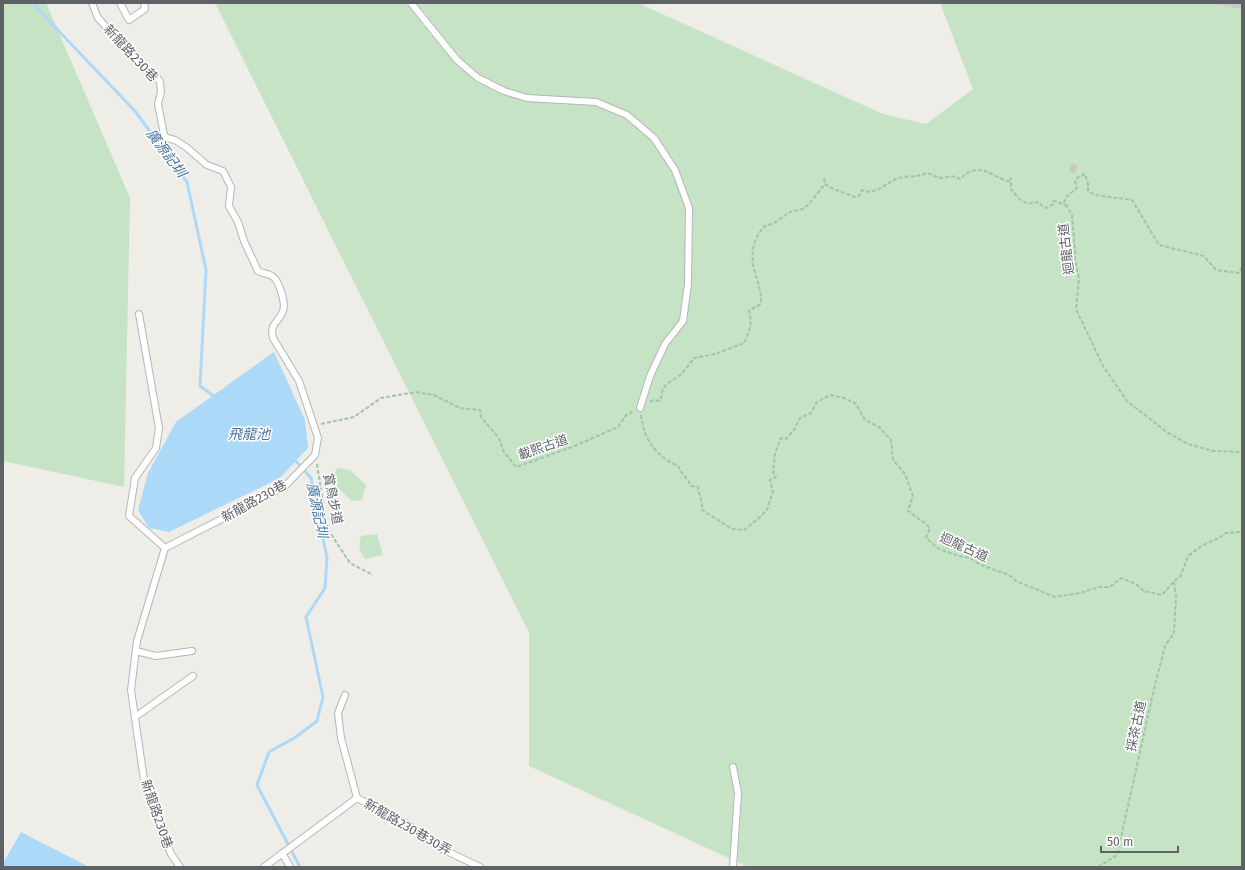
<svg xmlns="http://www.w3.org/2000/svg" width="1245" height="870" font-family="'Fira Sans','Noto Sans TC',sans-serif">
	<rect width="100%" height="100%" fill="#efede7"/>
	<path fill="#c6e4c5" d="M3,3H46L130,198L124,487L3,461Z
		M215,3H638L883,114L926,124L973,89L940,3H1242V867H748L529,766V633Z
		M338,468L350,470L366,485L362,500L352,501L337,487L332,476Z
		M377,534L383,555L366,559C359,552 358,546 361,536Z"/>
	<path fill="#add9f9" d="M274,352L305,420L308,448L280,478L169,532L149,528L138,510L148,473L176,422Z
		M21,832L89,867H3V863Z"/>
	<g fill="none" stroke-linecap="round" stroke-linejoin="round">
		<path stroke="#add9f9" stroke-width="3" d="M32,3L135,111L187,182L206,270L200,386L215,397
			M294,459L311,478L327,558L325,588L306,617L323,697L317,721L296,737L269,752L257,785L300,867"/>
	</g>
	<path fill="#cbc8c4" stroke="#d3cfc5" d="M1212,3H1242V9Z
		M1072,163L1078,166L1074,174L1069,171Z"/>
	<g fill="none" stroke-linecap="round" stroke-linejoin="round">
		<defs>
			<path id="service" d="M92,3L98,18L145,69L156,76L160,82L161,92L158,104L164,135L167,138L175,140L186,147L207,165L223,171L231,187L229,206L238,222L244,241L258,271C262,273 269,274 272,276C279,280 286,303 283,311C279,323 269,323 273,338L299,381L318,438L315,455L284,487L165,548L137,641L131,690L145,787L171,854L180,867
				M120,3L129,20L145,9L144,3
				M411,3L457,60L478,78L504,91L527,98L596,102L627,115L654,138L675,170L689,208L688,284L683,321L665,344L650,376L640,408
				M139,314L159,428L156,448L135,478L129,516L165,548
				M136,651L156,656L192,651
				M345,695L338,713L341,738L357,798L407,824L440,848L480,867
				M135,717L193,676
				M282,853L290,867
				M264,867L357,798
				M733,867L738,793L733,767"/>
		</defs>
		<use href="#service" stroke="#b4b6ba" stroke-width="8"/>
		<path stroke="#9ec5a9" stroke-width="2" stroke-dasharray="4 2" stroke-linecap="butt" d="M824,178L825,184
			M1010,181L1012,175
			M1242,267L1239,273L1216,270L1204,256L1159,245L1132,200L1095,195L1088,191V184L1085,174L1077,178L1075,182L1077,188L1067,196L1064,202L1072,215L1075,250V260L1079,278L1076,309L1103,366L1127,401L1168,433L1188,444L1213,451L1242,452
			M650,402L654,400L659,401C663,397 661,394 663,389C666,383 675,379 680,375C685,370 690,364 694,358L715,354L744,343C749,333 753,323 749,311C752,308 756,307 761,304C762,294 758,283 755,273C750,256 752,239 765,226L774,223L790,212L803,209L809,204L825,184C834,191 845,192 854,197L859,196L862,190C874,196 885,184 896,179C904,175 919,178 926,173C932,174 937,178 943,178C952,177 950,174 960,179C979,159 993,178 1011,182V189C1016,195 1021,203 1029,203C1033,204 1035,202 1039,202L1042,206L1047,208L1053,204V202L1054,201L1066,205
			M641,415C644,439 655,456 678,466C681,474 688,478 691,486L698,487C699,495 703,502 702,510L732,529L744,530L759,518L767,510L773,491L770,480L776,477L773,472L775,453L781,438L786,439L794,430L800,418L811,413L817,402L830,395L844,398L856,404L865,420L879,427L891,440L893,460L905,474L913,496L908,511L925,523L930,528L926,538L939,549L959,556L970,558L981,565L1009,575L1016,581L1055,597L1080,593L1099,587H1110L1121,578L1136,584L1144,591L1162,595L1174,581L1180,577L1188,556L1203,545L1219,538L1226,533L1242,532
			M321,424L354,417L381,398L416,392L434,395L460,408L480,410L481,417L499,438L504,452L516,467L572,447L618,427L626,415L634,411
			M317,464L326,522L329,531L350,563L373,575
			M1098,867L1117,855L1154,689L1165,646L1174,633L1176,597L1174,581"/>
		<use href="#service" stroke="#fff" stroke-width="6"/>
	</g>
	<g text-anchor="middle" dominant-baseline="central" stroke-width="3" stroke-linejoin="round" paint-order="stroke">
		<g font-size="13" fill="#5e6166" stroke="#fff">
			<text transform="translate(131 53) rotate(47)">新龍路230巷</text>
			<text transform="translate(1066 249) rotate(-97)">迴龍古道</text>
			<text transform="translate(543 447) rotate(-19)">載熙古道</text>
			<text transform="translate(333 499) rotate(79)">賞鳥步道</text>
			<text transform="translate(254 501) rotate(-29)">新龍路230巷</text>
			<text transform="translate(964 547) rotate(24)">迴龍古道</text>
			<text transform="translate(1136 726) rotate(-78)">採茶古道</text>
			<text transform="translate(157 814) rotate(71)">新龍路230巷</text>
			<text transform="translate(408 827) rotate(30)">新龍路230巷30弄</text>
		</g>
		<g font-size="14" font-style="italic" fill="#4775a2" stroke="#fff">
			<text transform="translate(166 153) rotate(53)">廣源記圳</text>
			<text x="249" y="434">飛龍池</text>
			<text transform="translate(317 510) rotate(78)">廣源記圳</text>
		</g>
	</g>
	<rect width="1245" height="870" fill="none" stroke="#5e6166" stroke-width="8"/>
	<path d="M1101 846v6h77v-6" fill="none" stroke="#5e6166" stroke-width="2"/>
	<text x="1107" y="846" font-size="12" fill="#5e6166" stroke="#ffffff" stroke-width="3" paint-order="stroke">50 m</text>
</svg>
